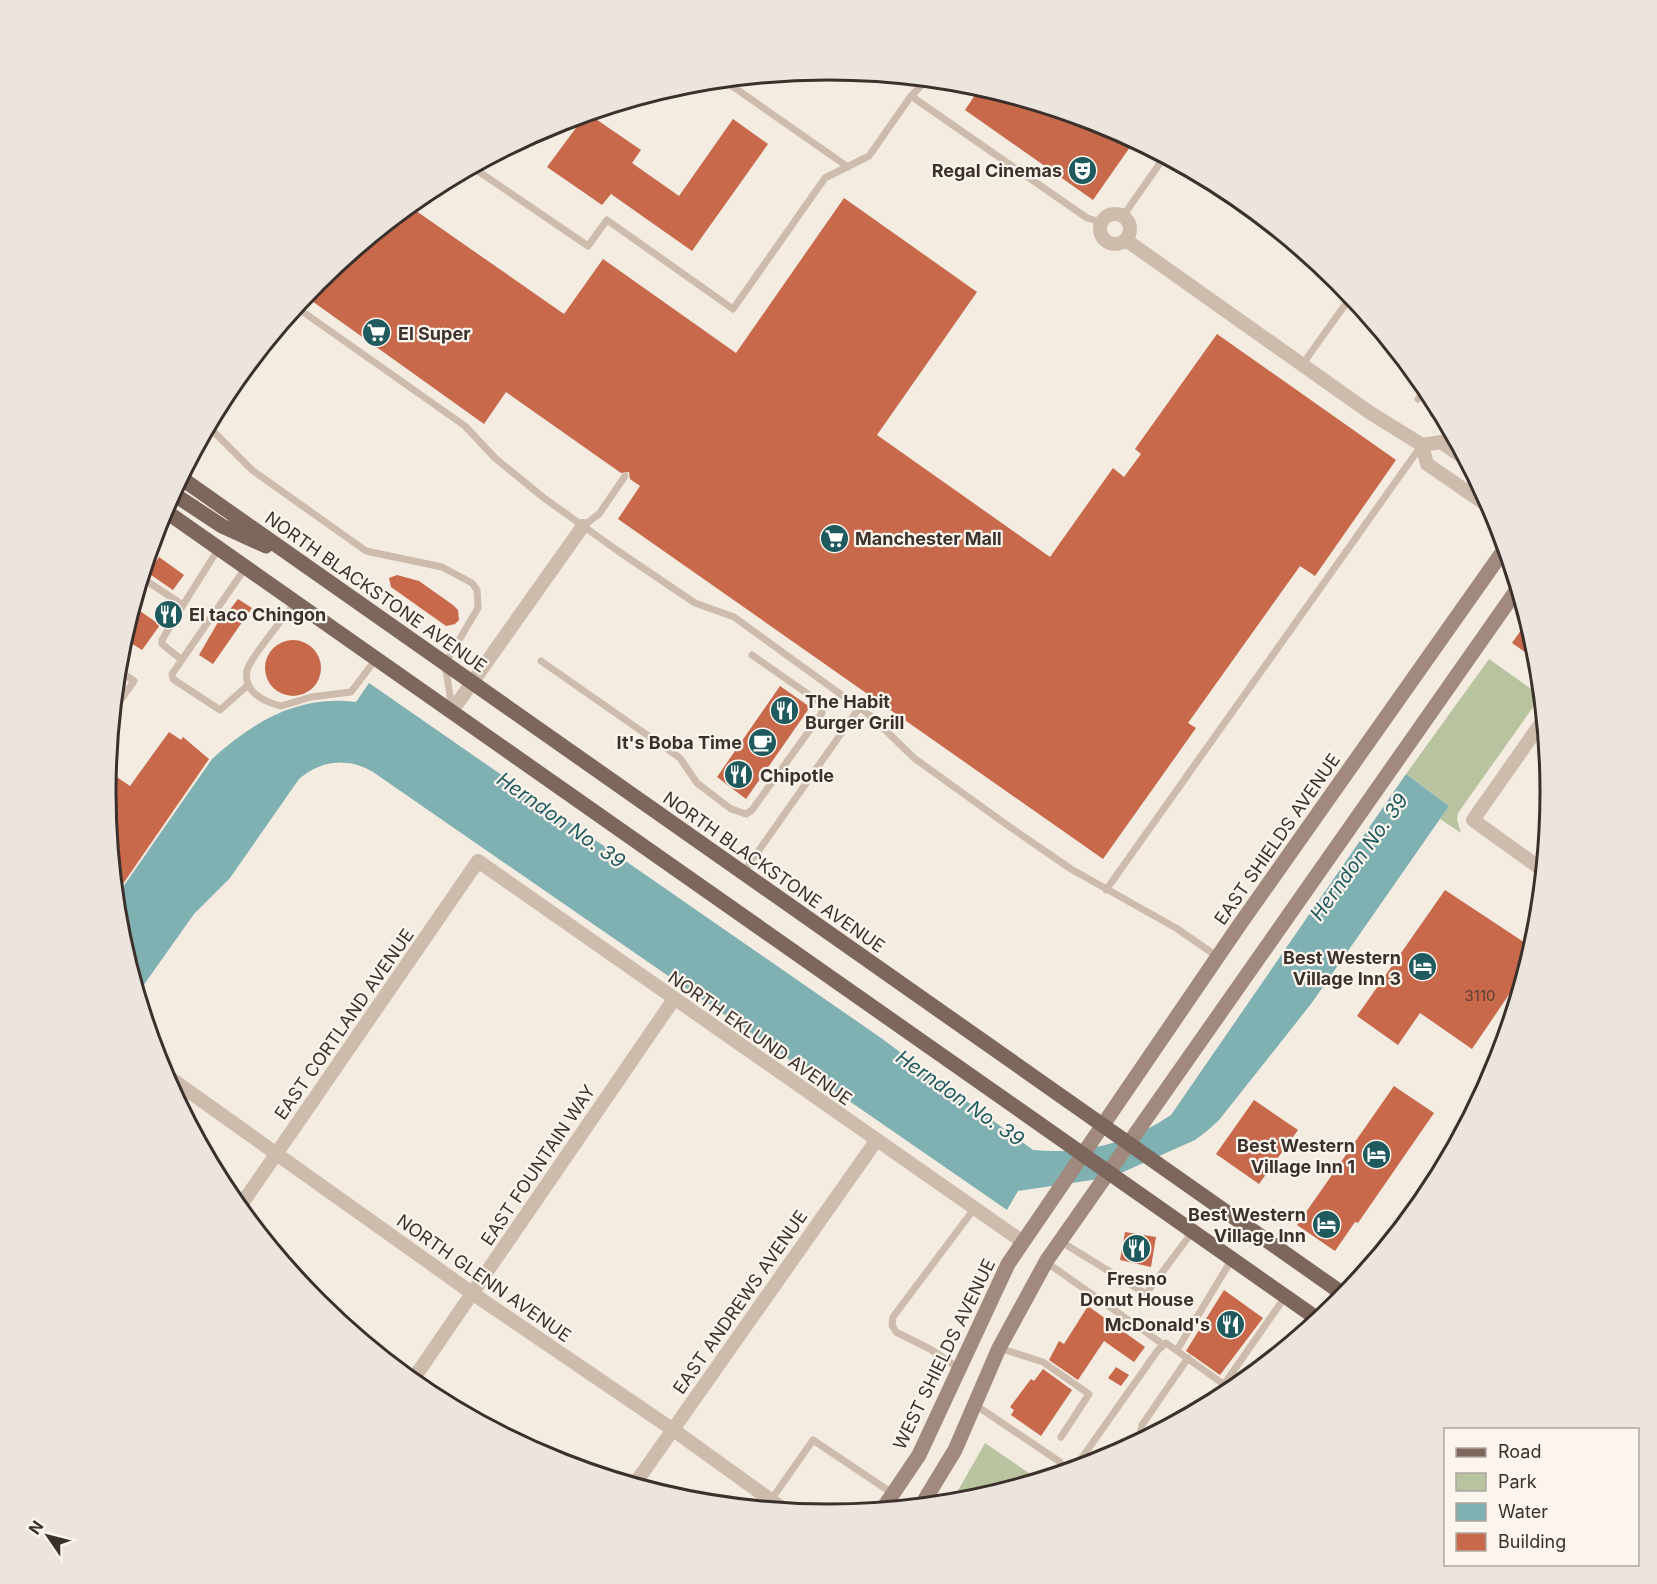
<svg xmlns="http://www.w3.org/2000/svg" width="1657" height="1584" font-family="Inter,sans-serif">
	<rect width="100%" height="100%" fill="#f4ebe1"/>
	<path fill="#b8c4a0" d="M1489,659L1541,696L1458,813L1457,819L1461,833L1440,819L1449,806L1406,774Z
		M985,1443L1039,1480L969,1501L951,1503Z"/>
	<path fill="#7fb0b2" d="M369,683L881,1038L1033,1150C1084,1155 1129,1143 1171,1115L1406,774L1449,806L1311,1004L1219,1120L1207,1131L1195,1140L1112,1177L1018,1191L1007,1210L373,772C348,757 321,760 299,779L230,878L194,914L138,993L119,933L116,897L212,759C254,721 298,695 356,702Z"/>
	<path fill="#c8694b" d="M981,86L1106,124L1135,140L1093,200L965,110Z
		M587,113L641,150L632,163L679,196L733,119L768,144L692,251L611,194L602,205L547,167Z
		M844,198L977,292L877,435L1050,557L1113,468L1124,477L1141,454L1135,449L1217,334L1396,460L1315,576L1300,566L1188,723L1196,728L1103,859L618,519L640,486L630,479L629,472L621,473L506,392L484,424L305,296L318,281L409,206L564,314L603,259L736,353Z
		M159,557L184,575L173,590L148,573Z
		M397,575L419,581L453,605L458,610L459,620L455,624L446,626L391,587L389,578Z
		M238,599L252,608L213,664L199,655L225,610L228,612Z
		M133,606L160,625L142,650L123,638Z
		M1528,620L1538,651L1539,662L1512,643Z
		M265 668a28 28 0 1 1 56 0a28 28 0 1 1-56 0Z
		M780,686L810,707L746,799L717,777Z
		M169,732L181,740L183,737L209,759L116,894L106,792L108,771L130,786Z
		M1445,890L1533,948L1527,968L1472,1049L1420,1013L1398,1045L1357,1016Z
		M1394,1086L1434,1113L1358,1223L1355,1222L1335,1251L1297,1225Z
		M1254,1100L1298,1130L1259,1184L1216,1154Z
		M1125,1232L1156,1237L1151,1267L1120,1260Z
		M1224,1290L1263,1318L1220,1375L1186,1351Z
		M1088,1306L1145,1347L1134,1362L1104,1341L1078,1380L1049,1360L1059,1341L1064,1344Z
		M1116,1367L1129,1375L1121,1386L1108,1378Z
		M1043,1369L1072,1390L1041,1436L1011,1415L1014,1410L1010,1407L1031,1379L1034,1381Z"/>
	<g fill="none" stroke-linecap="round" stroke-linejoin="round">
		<path stroke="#cdbbac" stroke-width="7" d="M722,79L848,167
			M928,79L911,96L1087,218L1101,222
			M472,167L588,246L607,220L733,309L825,178L869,156L911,96
			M1123,216L1165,156
			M296,307L465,426L495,458L544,498L618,551L695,603L734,617L872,717L914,758L1007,825L1071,869L1176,928L1218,957
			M1302,365L1352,295
			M1418,399L1427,387
			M1433,414L1438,406
			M208,426L252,470L366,551L442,567L472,583L477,590L478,608L445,664L452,708
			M583,526L599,514L625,476
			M246,567L172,674L173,679L220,710L248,685
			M142,578L183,605L219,548
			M296,602C286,615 250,658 247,670C243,692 264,702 281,706L311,697L351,692L376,659
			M182,660L162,644V640L183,605
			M541,661L680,758L697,783L731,809L746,814L752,810L822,713L821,705L818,701L752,655
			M113,711L134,681L118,670
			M743,873L859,708
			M1106,890L1421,446
			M1060,1241L1146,1294L1193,1231
			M1046,1262L1164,1345
			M999,1348L1043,1362L1089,1394L1061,1437
			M1177,1350L1232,1259
			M960,1369L930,1349L896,1332L892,1325L893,1317L974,1209
			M1211,1403L1285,1297
			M974,1404L1060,1462
			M1146,1438L1140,1435L1142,1425L1188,1358
			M1074,1469L1158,1350L1166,1343L1233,1391
			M771,1500L813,1440L892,1493"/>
		<path stroke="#cdbbac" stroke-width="14" d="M1100 229a15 15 0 1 1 30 0a15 15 0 1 1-30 0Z
			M1126,240L1369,412L1422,445L1441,442L1467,460
			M1422,445L1427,464L1494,510
			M452,711L583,526
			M1544,871L1473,820L1544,719
			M163,1073L472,1293L672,1429L786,1511
			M239,1208L478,861L1023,1242
			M412,1381L674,999
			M634,1485L876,1141"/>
		<path stroke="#a18a7d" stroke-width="15" d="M921,1506L955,1450L999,1348L1047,1260L1518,588
			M882,1510L919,1455L1008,1264L1238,927L1506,547"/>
		<path stroke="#7d675c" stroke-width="15" d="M181,478L1346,1296
			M172,493L222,526L266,546
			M164,510L1319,1320"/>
	</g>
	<defs>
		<symbol id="theatre-disc" viewBox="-11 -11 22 22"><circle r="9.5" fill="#1f5a5e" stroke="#fbf5ee"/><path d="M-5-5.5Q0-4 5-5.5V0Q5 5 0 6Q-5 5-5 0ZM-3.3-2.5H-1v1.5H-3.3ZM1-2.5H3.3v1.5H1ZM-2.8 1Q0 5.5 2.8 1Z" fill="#fff"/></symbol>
		<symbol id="supermarket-disc" viewBox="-11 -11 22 22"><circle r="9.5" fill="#1f5a5e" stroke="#fbf5ee"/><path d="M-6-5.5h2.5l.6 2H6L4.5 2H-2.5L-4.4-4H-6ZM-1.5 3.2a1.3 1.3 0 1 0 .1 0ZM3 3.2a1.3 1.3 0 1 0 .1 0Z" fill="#fff"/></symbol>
		<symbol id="restaurant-disc" viewBox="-11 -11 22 22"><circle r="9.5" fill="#1f5a5e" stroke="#fbf5ee"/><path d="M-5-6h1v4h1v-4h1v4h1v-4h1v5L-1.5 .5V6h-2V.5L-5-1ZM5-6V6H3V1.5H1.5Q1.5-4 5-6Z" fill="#fff"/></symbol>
		<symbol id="cafe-disc" viewBox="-11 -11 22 22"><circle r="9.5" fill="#1f5a5e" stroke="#fbf5ee"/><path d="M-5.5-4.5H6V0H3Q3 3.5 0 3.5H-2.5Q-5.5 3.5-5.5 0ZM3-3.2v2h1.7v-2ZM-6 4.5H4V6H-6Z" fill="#fff"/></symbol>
		<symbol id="hotel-disc" viewBox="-11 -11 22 22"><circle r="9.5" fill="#1f5a5e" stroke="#fbf5ee"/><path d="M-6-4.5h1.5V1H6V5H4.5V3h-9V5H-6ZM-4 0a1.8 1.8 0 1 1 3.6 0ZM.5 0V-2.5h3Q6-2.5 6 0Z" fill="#fff"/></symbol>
	</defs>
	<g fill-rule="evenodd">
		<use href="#theatre-disc" x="1066" y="154" width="33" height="33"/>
		<use href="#supermarket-disc" x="360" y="316" width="33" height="33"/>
		<use href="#supermarket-disc" x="818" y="522" width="33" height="33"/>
		<use href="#restaurant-disc" x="152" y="598" width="33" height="33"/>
		<use href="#restaurant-disc" x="768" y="694" width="33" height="33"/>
		<use href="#cafe-disc" x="746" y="726" width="33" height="33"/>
		<use href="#restaurant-disc" x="722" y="758" width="33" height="33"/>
		<use href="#hotel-disc" x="1406" y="950" width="33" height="33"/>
		<use href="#hotel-disc" x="1360" y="1138" width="33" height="33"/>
		<use href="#hotel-disc" x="1310" y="1208" width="33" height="33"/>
		<use href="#restaurant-disc" x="1120" y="1232" width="33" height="33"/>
		<use href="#restaurant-disc" x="1214" y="1308" width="33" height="33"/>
	</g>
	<g text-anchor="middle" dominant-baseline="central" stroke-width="4.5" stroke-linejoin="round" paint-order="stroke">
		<g font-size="15" fill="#5e3e33">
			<text x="1480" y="995">3110</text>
		</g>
		<g font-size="18" font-weight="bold" fill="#3b302b" stroke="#fbf5ee" text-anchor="end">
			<text x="1062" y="170">Regal Cinemas</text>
			<text x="398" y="333" text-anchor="start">El Super</text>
			<text x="855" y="538" text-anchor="start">Manchester Mall</text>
			<text x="189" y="614" text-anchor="start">El taco Chingon</text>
			<text x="805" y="701" text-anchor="start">The Habit<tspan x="805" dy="21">Burger Grill</tspan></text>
			<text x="742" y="742">It's Boba Time</text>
			<text x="760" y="775" text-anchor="start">Chipotle</text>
			<text x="1401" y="957">Best Western<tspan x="1401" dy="21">Village Inn 3</tspan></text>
			<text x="1355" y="1145">Best Western<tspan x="1355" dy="21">Village Inn 1</tspan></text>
			<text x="1306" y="1214">Best Western<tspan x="1306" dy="21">Village Inn</tspan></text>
			<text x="1137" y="1278" text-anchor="middle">Fresno<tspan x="1137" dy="21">Donut House</tspan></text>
			<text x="1210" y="1324">McDonald's</text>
		</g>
		<g font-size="18" fill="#3b302b" stroke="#fbf5ee">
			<text transform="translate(376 592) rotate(35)">NORTH BLACKSTONE AVENUE</text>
			<text transform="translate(1277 839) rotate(-55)">EAST SHIELDS AVENUE</text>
			<text transform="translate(774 872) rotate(35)">NORTH BLACKSTONE AVENUE</text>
			<text transform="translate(344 1024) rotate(-55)">EAST CORTLAND AVENUE</text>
			<text transform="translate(760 1038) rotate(35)">NORTH EKLUND AVENUE</text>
			<text transform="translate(538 1165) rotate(-56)">EAST FOUNTAIN WAY</text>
			<text transform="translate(484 1278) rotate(35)">NORTH GLENN AVENUE</text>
			<text transform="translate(740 1302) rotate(-55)">EAST ANDREWS AVENUE</text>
			<text transform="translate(944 1354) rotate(-64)">WEST SHIELDS AVENUE</text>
		</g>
		<g font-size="20" font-style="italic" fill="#1f5a5e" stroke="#fbf5ee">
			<text transform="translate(561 820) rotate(35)">Herndon No. 39</text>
			<text transform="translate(1359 857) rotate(-54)">Herndon No. 39</text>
			<text transform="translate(960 1098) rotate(35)">Herndon No. 39</text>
		</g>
	</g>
	<path d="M0 0H1657V1584H0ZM116 792a712 712 0 1 1 1424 0a712 712 0 1 1-1424 0Z" fill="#ece5de" fill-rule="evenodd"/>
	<path fill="none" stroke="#3b302b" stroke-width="3" d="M116 792a712 712 0 1 1 1424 0a712 712 0 1 1-1424 0Z"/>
	<rect x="1444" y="1428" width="195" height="138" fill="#fbf5ee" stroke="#aea6a0" stroke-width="1.5"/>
	<rect x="1456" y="1448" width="30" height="9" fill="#7d675c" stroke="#aea6a0" stroke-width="1.5"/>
	<text x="1498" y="1458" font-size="18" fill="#3b302b">Road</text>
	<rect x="1456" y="1473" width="30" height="18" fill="#b8c4a0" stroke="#aea6a0" stroke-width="1.5"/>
	<text x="1498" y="1488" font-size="18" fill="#3b302b">Park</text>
	<rect x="1456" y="1503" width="30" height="18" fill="#7fb0b2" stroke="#aea6a0" stroke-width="1.5"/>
	<text x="1498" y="1518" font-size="18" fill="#3b302b">Water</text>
	<rect x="1456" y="1533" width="30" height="18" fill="#c8694b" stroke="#aea6a0" stroke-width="1.5"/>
	<text x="1498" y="1548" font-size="18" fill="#3b302b">Building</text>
	<g transform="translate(48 1536) rotate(305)" stroke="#fbf5ee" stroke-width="4.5" paint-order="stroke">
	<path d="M0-4.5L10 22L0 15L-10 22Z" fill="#3b302b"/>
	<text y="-9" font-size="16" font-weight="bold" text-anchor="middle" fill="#3b302b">N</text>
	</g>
</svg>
